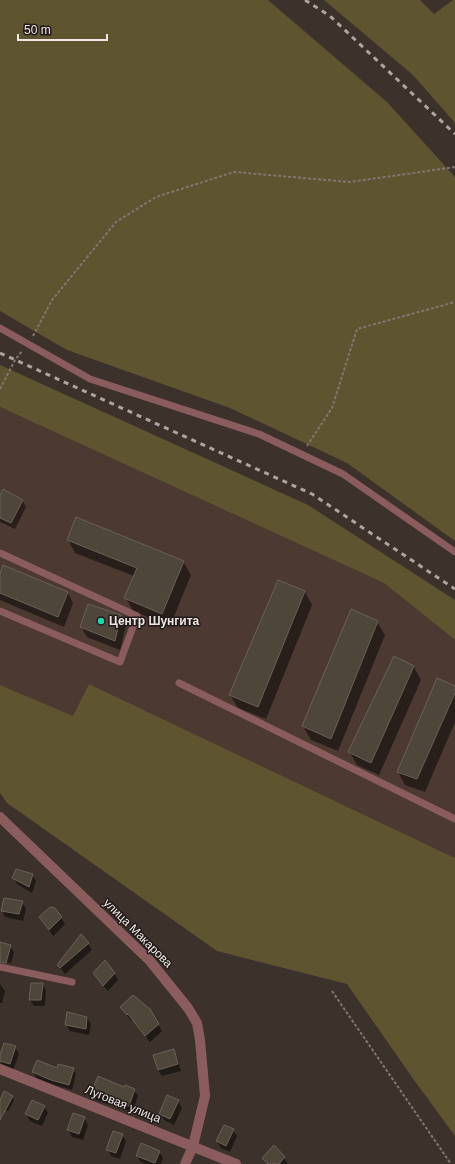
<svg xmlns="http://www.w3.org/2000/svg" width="455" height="1164" font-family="Helvetica,sans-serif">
	<rect width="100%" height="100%" fill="#3d312c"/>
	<path fill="#4c3932" d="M0,407L384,583L455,640V858L89,684L74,717L0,685Z"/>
	<path fill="#5e542f" d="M0,0H268L387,102L455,177V541L347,463L230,408L67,350L0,311Z
		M324,0H420L434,14L453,0H455V123L413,75Z
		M0,365L308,505L455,600V640L384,583L0,407Z
		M89,684L455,858V1136L414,1080L347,984L217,951L7,803L0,793V685L73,716Z"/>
	<path fill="#0007" d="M4,491L23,501L26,507L15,529L0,522V498Z
		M68,539L183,561L191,575L170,626L133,611L126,598L134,576L75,553Z
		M0,576L68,593L73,603L64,627L0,600Z
		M279,581L305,592L312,605L266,719L238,708L230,695Z
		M120,616L126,626L120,650L87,637L81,627Z
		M377,622L385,635L338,751L311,740L303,726Z
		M394,658L414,667L421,680L379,775L357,765L349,751Z
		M455,687V722L425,792L405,785L398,772Z
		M32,875L36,881L32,893L17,884L14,878Z
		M22,902L26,909L23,921L5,917L2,910Z
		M55,909L65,924L53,936L40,918Z
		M0,943L10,946L14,952L11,963L0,961Z
		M88,944L92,950L65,974L58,965Z
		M114,973L118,980L108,991L98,980Z
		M0,984L5,991L2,1003H0Z
		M42,984L46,990L45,1006H34L30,1000Z
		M121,1007L149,1009L162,1031L150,1042L133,1020L131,1021Z
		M87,1017L91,1024L89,1035L70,1031L66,1025Z
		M15,1047L19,1054L13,1070L3,1067L0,1059Z
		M173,1051L177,1057L181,1071L162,1076L158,1070L154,1056Z
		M58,1069H73L76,1074L72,1090L55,1085L36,1078L33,1072Z
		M125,1088L134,1090L138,1096L132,1112L107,1102V1104L96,1100L92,1093Z
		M12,1097L14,1100L8,1111L0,1107V1102Z
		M178,1101L182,1108L174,1125L164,1120L160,1114Z
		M44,1106L48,1113L42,1126L30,1121L26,1114Z
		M84,1118L88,1125L83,1140L72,1137L68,1130Z
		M233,1130L237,1136L230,1152L221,1148L217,1141Z
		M122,1135L126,1141L120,1159L111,1156L108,1150Z
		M159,1152L163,1158L161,1164H145L141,1162L137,1156Z
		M264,1158H284L288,1164H267Z"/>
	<path fill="#4e453b" stroke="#6b6157" d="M3,489L23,500L11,523L0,518V495Z
		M76,517L184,561L162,614L124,598L137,568L67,540Z
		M3,565L68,592L58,617L0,593V574Z
		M278,580L305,591L258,707L229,695Z
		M88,604L121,615L115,641L80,627Z
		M351,609L378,621L331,739L302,726Z
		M394,656L414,666L371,763L348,752Z
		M437,678L455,686V693L417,779L397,772Z
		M16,869L33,874L29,887L12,878Z
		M4,898L23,901L19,914L1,911Z
		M50,907L55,908L62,917L49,930L39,917Z
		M81,934L89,943L60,968L57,965Z
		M0,942L11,945L6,963L0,962Z
		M105,960L115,973L103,986L93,973Z
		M31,983H43L41,1000H29Z
		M133,995L150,1009L159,1024L145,1036L128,1014L127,1015L120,1007Z
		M67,1012L87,1017L86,1029L65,1025Z
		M4,1043L16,1046L10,1064L0,1061V1055Z
		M174,1049L178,1064L158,1070L153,1055Z
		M37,1060L57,1068L58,1064L74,1068L69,1085L51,1080L32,1072Z
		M98,1076L124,1087L125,1085L135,1089L129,1106L104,1096L103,1098L91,1093Z
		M4,1091L13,1096L0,1120V1100Z
		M167,1095L179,1100L170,1119L159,1114Z
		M32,1100L45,1106L38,1120L25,1114Z
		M73,1113L85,1117L79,1134L67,1130Z
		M224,1125L234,1129L226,1146L216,1141Z
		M113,1131L123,1134L116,1153L106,1150Z
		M141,1143L160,1151L155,1163L136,1156Z
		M274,1145L285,1157L279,1164H268L262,1158Z"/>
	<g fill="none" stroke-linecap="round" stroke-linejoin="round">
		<path stroke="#817672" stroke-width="2" stroke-dasharray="3 2" stroke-linecap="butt" d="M33,336L52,300L116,222L156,197L234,172L350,182L455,167
			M0,389L15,360L22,351
			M307,446L332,408L357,329L455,302
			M332,991L451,1164"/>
		<path stroke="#8a5c5e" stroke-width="7" d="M0,328L90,379L259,434L343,474L455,552
			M0,553L137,616L120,662L0,611
			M179,683L455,819
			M0,967L72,982"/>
		<path stroke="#8a5c5e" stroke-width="10" d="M0,817L150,961L188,1008L197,1023L200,1040L205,1096L193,1146L185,1164
			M0,1069L236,1164"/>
		<path stroke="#aea4a1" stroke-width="3" stroke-dasharray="5 5" stroke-linecap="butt" d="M305,0L330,16L455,134
			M0,353L312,494L455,589"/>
	</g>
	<circle fill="#20d5b0" stroke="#201a18" stroke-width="1.5" cx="101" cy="621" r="4"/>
	<g text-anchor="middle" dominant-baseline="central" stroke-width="3" stroke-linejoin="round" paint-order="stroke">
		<g font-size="12" font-weight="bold" fill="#f0e7e4" stroke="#201a18" text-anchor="start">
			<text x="109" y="621">Центр Шунгита</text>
		</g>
		<g font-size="12" fill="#f0e7e4" stroke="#201a18">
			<text transform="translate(138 933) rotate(45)">улица Макарова</text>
			<text transform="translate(123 1104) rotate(22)">Луговая улица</text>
		</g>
	</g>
	<path d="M18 34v6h89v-6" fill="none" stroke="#f0e7e4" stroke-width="2"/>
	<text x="24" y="34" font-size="12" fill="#f0e7e4" stroke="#201a18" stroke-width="3" paint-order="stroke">50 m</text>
</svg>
